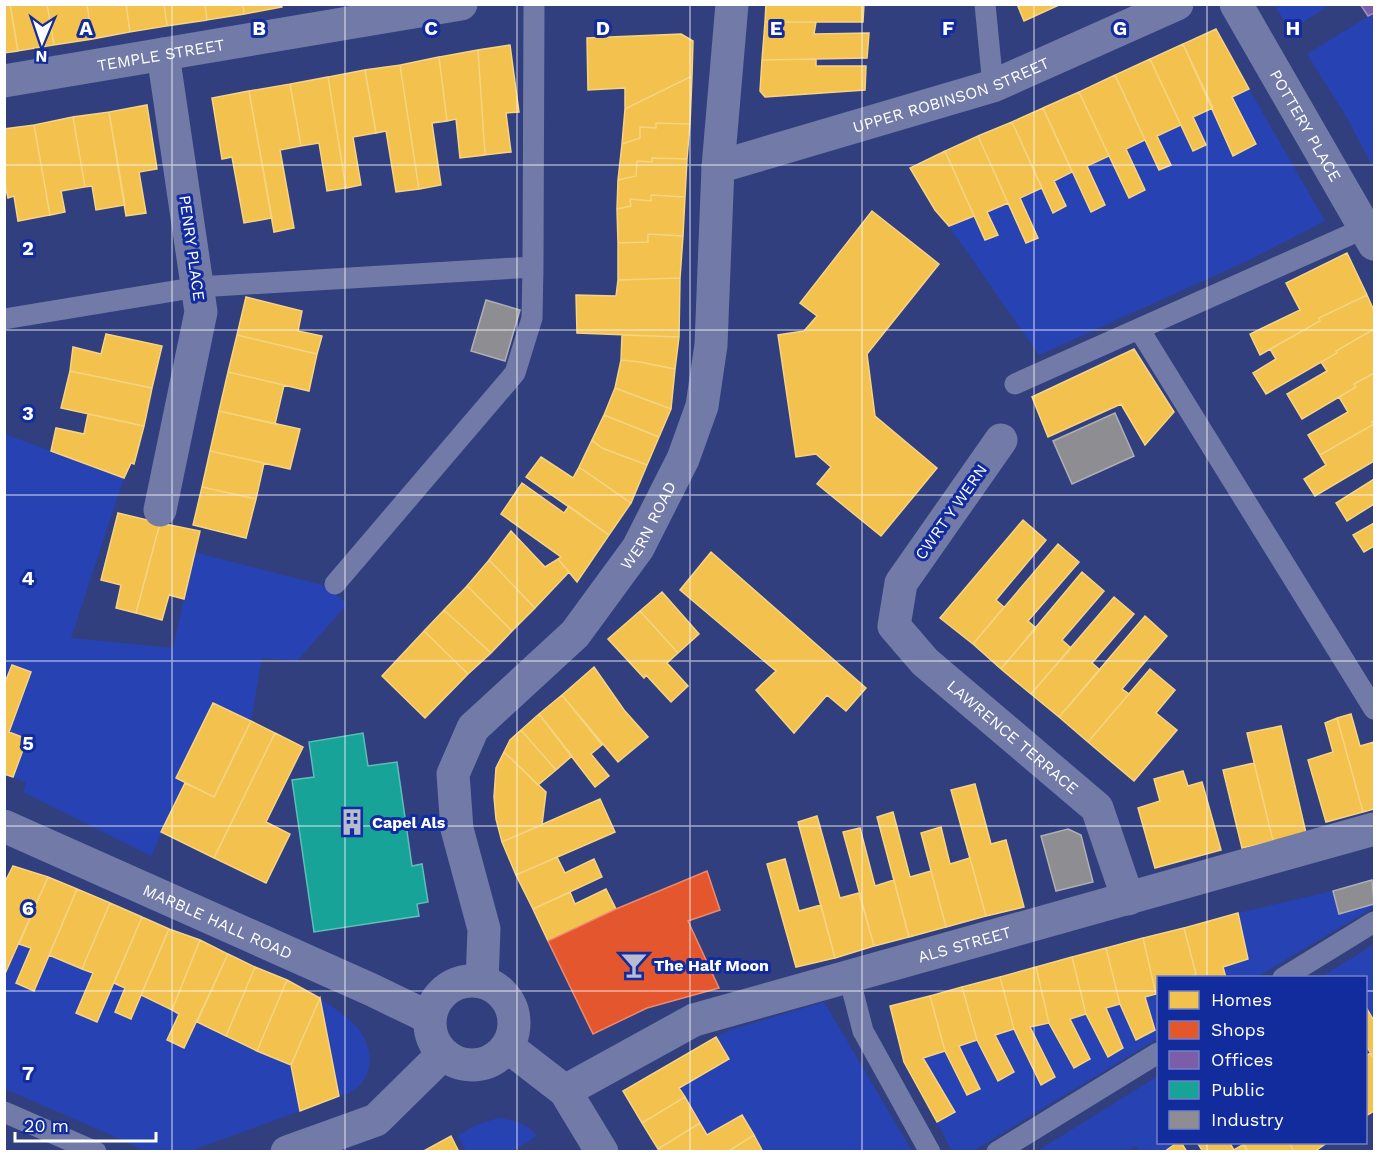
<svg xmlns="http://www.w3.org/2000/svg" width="1379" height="1156" font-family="'Work Sans',sans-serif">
	<rect width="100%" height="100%" fill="#323f7e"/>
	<path fill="#2742b3" d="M1274,5H1330L1291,30Z
		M1374,13V169L1346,116L1307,54Z
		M1249,89L1325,221L1245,262L1039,355L949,226L974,216L985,240L998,235L987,212L1008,203L1026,243L1020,198L1042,188L1053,213L1066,206L1054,181L1072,172L1092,212L1105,205L1087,166L1109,156L1129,198L1145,190L1126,149L1145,140L1159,170L1171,165L1157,136L1181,125L1193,151L1206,145L1193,117L1213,108L1255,144L1232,97Z
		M5,434L124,478L71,638L173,648L194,552L326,586L347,604L297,661L262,658L251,721L213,703L176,778L185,783L151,856L23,792L26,783L13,777L9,732L31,672L12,665L5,685Z
		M1333,891L1339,914L1374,904V907L1257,977H1226L1223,967L1248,959L1238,913Z
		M19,944L31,948L16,984L34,991L49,955L93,973L76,1013L97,1021L114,983L125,988L115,1012L131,1019L141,995L179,1014L167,1040L184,1048L197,1022L291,1065L300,1111L190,1151H145L109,1134L5,1089V976Z
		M1374,944V993L1372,995L1374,998V1021L1366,1007V978H1320Z
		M1158,993V1038L973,1151H952L937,1122L955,1111L923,1058L945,1051L980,1088L959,1046L977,1040L1013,1072L995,1035L1014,1029L1041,1084L1054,1077L1030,1027L1049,1023L1075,1067L1090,1059L1070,1019L1086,1014L1108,1057L1123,1048L1106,1008L1120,1004L1136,1040L1155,1030L1145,997Z
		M320,998C333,1008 351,1018 360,1031C378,1056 371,1089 339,1096Z
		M824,1002L912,1151H763L742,1115L707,1135L679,1088L728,1060L716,1037L730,1030Z
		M1158,1076V1142L1178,1143L1164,1151H1139L1136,1146L1127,1151L1036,1152Z
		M498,1118C514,1120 526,1123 537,1136L512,1151H466L458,1136L474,1126Z"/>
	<path fill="#f2c14e" stroke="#f6d483" stroke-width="1.5" d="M4,4H10L18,51L4,53Z
		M10,4H47L54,45L18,51Z
		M47,4H87L92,39L54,45Z
		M87,4H126L130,32L92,39Z
		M126,4H164L167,26L130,32Z
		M164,4H205L207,20L167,26Z
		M205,4H243L244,14L207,20Z
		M243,4H281L282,7L244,14Z
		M766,4H864L863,22H765Z
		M1017,4H1059V5L1024,21Z
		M765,22H816L814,34L869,33L867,58L762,60Z
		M1216,29L1249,89L1232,97L1256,144L1233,156L1183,44Z
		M681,34L693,41L692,76L625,109V88L588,90L587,38Z
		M1183,44L1213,108L1193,117L1206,145L1193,151L1150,59Z
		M510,45L519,112L506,113L511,152L485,155L478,50Z
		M478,50L485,155L460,158L456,119L447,121L439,57Z
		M439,57L447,121L432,123L441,185L419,189L400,65Z
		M816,59V66H866L865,90L765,97L760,91L762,60Z
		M1150,59L1181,125L1157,136L1171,165L1159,170L1115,75Z
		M400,65L419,189L396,192L386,131L376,133L365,70Z
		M365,70L376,133L353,137L361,185L346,188L328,77Z
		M1115,75L1145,140L1126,149L1145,190L1129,198L1079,92Z
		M692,76L690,124L656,123V128L640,127V138L622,144L625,109Z
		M328,77L346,188L327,191L319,143L301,146L290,84Z
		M290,84L301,146L280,150L294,228L274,232L249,91Z
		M249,91L272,218L244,223L232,157L222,159L212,98Z
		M1079,92L1109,156L1087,166L1105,205L1091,212L1043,108Z
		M147,105L157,169L139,172L146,213L126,216L109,112Z
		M1043,108L1072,172L1054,181L1066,206L1053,213L1012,122Z
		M109,112L125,205L96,210L92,186L85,187L73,117Z
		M73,117L85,187L61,191L65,212L50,215L34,125Z
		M1012,122L1042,188L1020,198L1038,238L1026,243L978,136Z
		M656,123L690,124L687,159L652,158V162L637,161L636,176L618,180L622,144L640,138V127L656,128Z
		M34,125L50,215L18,221L14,196L8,198L4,180V129Z
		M978,136L1008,203L987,212L998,235L985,240L945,151Z
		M945,151L974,216L949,226L935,210L910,168Z
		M652,158L687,159L685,197L651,195V201L630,199L631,206L617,209L618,180L636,176L637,161L652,162Z
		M651,195L685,197L683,236L648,234V242L618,243L617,209L631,206L630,199L651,201Z
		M872,211L939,264L867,354L875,416L937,468L881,536L817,484L831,467L816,454L796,457L778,335L804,331L817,316L800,303Z
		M648,234L683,236L680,278L618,280V243L648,242Z
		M1347,253L1367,295L1319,318L1320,321L1260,355L1250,334L1300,310L1286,283Z
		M680,278L679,337L577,333L576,295L616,296L618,280Z
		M1367,295L1374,311V329L1336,351L1337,353L1266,394L1253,373L1276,359L1270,349L1320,321L1319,318Z
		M246,297L302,311L298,331L322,336L317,354L237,335Z
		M1374,329V373L1354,384L1356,387L1302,419L1287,394L1327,371L1321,362L1337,353L1336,351Z
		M106,334L162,346L152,388L70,371L73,347L101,354Z
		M237,335L317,354L309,391L228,372Z
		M622,335L679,337L675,369L640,362L621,360Z
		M1134,349L1174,412L1145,445L1121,404L1048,437L1032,397Z
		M621,360L640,362L675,369L671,409L615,388Z
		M70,371L152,388L144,426L61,408Z
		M228,372L284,385L275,424L219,411Z
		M1374,373V424L1320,455L1308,435L1348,412L1339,397L1356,387L1354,384Z
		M615,388L671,409L659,437L604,415Z
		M219,411L300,429L290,469L210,451Z
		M88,414L144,426L134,464L131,463L124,478L51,451L56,428L84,434Z
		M604,415L659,437L647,465L602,448L592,440Z
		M1374,421V461L1315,496L1304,479L1326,465L1320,455L1374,424L1372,422Z
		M592,440L602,448L647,465L631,503L579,467Z
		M210,451L264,463L256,499L202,487Z
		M541,457L573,478L579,467L631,503L609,535L526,477Z
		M1374,479V504L1347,521L1336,503Z
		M522,483L564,513L569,506L609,535L577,582L558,559L561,557L501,514Z
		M202,487L256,499L246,538L193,525Z
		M118,513L160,523L136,613L116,608L121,585L101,580Z
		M1023,520L1046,540L996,600L1004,607L973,644L940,618Z
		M160,523L200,531L184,599L169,595L162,620L136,613Z
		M1374,523V546L1364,552L1353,535Z
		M511,531L545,567L558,559L569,572L535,608L489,560Z
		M1058,544L1079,562L1028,621L1036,628L1001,669L973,644Z
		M711,552L866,688L846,711L827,695L794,733L756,690L776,671L680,590Z
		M489,560L535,608L512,631L467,586Z
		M1082,572L1104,591L1062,640L1071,648L1031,694L1001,669Z
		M467,586L512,631L491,653L444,610Z
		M662,592L699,634L678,653L640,611Z
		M1114,597L1134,614L1092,663L1100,670L1059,717L1031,694Z
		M444,610L491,653L468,674L424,631Z
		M640,611L678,653L667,663L688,686L671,702L646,675L644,678L608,639Z
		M1145,616L1167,636L1122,689L1129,694L1088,742L1059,717Z
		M424,631L468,674L425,718L382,676Z
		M12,665L31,672L9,732L27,739L13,777L4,774V685Z
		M594,667L624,710L648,737L618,762L562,695Z
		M1150,669L1175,690L1156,713L1177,730L1134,781L1088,742Z
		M562,695L602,745L591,754L609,776L595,787L539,714Z
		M213,703L251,721L214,797L176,778Z
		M539,714L572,756L556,770L521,730Z
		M1351,714L1360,746L1374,742V809L1363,812L1337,718Z
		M1337,718L1363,812L1326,822L1308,760L1333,752L1325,723Z
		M251,721L275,733L214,858L161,832L185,783L214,797Z
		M1281,726L1306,833L1273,841L1247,733Z
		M521,730L556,770L538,785L504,752L510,740Z
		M275,733L303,747L266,822L290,834L266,883L214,858Z
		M504,752L546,792L542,825L502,842L496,819L494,797L496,768Z
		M1254,763L1273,841L1242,848L1223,770Z
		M1183,771L1188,786L1202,782L1221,850L1155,868L1138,808L1160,801L1154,779Z
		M975,784L991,844L1006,840L1024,907L986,916L951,790Z
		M600,799L615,832L516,875L502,842Z
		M893,812L910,877L931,871L946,927L909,937L877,817Z
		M817,816L840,898L859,893L874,946L835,958L798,822Z
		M941,827L950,864L970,858L986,916L946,927L921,833Z
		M860,828L875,886L894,880L909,937L874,946L843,832Z
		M557,857L565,873L594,859L602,877L533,909L516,875Z
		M785,859L799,911L821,905L835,958L796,967L767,864Z
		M13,866L48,877L4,976V884Z
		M48,877L77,889L34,991L16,983L31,948L19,944Z
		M77,889L110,903L82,969L49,955Z
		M606,889L616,909L548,941L533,909L570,892L575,904Z
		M110,903L142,917L97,1022L76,1013L93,973L82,969Z
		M1238,913L1248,959L1223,967L1226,978H1197L1184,928Z
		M142,917L169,929L131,1019L115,1012L125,988L114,983Z
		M1184,928L1196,974L1188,978H1158V993L1156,994L1143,938Z
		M169,929L200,940L172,1010L141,995Z
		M1143,938L1156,994L1145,997L1155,1030L1136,1040L1120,1004L1106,948Z
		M200,940L228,954L184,1048L167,1040L179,1014L172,1010Z
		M1106,948L1120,1004L1106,1008L1123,1048L1108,1057L1086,1014L1072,957Z
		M228,954L255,967L226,1036L197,1022Z
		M1072,957L1086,1014L1070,1019L1090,1059L1074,1068L1049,1023L1036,967Z
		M255,967L287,980L257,1051L226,1036Z
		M1036,967L1049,1023L1030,1027L1055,1077L1041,1085L1014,1029L1000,977Z
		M1000,977L1014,1029L995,1035L1014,1072L998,1081L977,1040L962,987Z
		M287,980L320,998L291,1065L257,1051Z
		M962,987L977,1040L959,1046L980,1089L967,1095L945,1051L930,996Z
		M930,996L945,1051L923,1058L955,1112L937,1122L904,1062L890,1006Z
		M320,998L339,1096L300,1111L291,1065Z
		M1366,1007L1374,1021V1059L1366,1045Z
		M716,1037L729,1059L679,1088L685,1097L642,1123L623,1091Z
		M1370,1053L1374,1059V1111L1366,1116V1056Z
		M685,1097L700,1123L658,1149L642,1123Z
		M742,1115L754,1135L727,1152H660L658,1149L700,1123L707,1135Z
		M754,1135L763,1152H727Z
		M451,1136L459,1152H422Z
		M1178,1142H1181L1187,1152H1164Z
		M1197,1142H1229L1234,1150L1244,1144L1248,1152H1203Z
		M1242,1142H1289L1294,1152H1248Z
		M1289,1142H1328L1314,1152H1294Z"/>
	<path fill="#e4572e" stroke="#ec896d" stroke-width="1.5" d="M707,871L720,910L688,921L719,988L647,1008L593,1034L548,941L616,909Z"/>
	<path fill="#7b5ea7" stroke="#a38ec1" stroke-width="1.5" d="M1360,4H1374V13L1368,16Z"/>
	<path fill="#17a398" stroke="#5dbfb7" stroke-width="1.5" d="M363,733L368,766L397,762L412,866L422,864L428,902L417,904L419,916L314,932L292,780L314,777L309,742Z"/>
	<path fill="#8d8d92" stroke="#afafb3" stroke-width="1.5" d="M486,300L520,310L505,361L471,351Z
		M1115,413L1134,456L1072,484L1053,441Z
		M1068,829L1081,835L1093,882L1056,891L1041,836Z
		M1372,880L1374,904L1339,914L1333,891Z"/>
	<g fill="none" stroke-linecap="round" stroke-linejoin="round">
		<path stroke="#727ba7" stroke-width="21" d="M985,4L993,86
			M533,267L534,4
			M4,319L198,287L533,267L532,318L515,373L335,584
			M1139,329L1374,709
			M1015,384L1365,228
			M849,977L863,1031L930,1152
			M1283,978L1374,922
			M4,1112L96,1152
			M997,1152L1158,1053"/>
		<g stroke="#727ba7" stroke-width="33">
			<path id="s1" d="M1236,4L1374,244"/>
			<path id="s2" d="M4,81L461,4"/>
			<path id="s3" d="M718,167L993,86L1177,4"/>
			<path id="s4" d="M1001,440L901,583L894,626L925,662L1097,808L1128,899"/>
			<path d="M160,510L201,312L163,54"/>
			<path id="s5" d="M4,826L372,990L430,1018"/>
			<circle cx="472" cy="1023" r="42"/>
			<path id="s6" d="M482,982L484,929L457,829L453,774L473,728L575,634L638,548L683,459L702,406L711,345L718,167L732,4"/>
			<path d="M508,1047L565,1091L602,1152"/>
			<path id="s7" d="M565,1091L694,1020L1374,829"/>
			<path d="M287,1152L376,1120L443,1054"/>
		</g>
	</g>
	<path fill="none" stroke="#fff" stroke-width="1.5" stroke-opacity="0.55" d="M172,4V1152M345,4V1152M517,4V1152M690,4V1152M862,4V1152M1034,4V1152M1207,4V978M4,165H1374M4,330H1374M4,495H1374M4,661H1374M4,826H1374M4,991H1158M1366,991H1374M1207,1142V1152"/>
	<defs>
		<symbol id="building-bare" viewBox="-9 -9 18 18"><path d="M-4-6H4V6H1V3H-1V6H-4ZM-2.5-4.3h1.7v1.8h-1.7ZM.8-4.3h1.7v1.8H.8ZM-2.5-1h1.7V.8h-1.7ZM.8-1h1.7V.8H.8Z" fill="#b7bcd2" stroke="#122b9d" stroke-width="2.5" paint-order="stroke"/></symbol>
		<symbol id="bar-bare" viewBox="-9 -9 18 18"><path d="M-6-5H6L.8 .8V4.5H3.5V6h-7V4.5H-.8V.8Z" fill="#b7bcd2" stroke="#122b9d" stroke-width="2.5" paint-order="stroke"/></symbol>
	</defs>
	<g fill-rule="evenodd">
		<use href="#building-bare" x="333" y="803" width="38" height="38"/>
		<use href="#bar-bare" x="615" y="946" width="38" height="38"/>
	</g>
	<g text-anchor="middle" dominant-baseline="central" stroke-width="6" stroke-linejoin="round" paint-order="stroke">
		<g font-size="16" fill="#fff" stroke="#122b9d">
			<text stroke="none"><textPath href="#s2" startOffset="159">TEMPLE STREET</textPath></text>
			<text stroke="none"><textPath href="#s3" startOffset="244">UPPER ROBINSON STREET</textPath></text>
			<text stroke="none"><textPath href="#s1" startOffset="140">POTTERY PLACE</textPath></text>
			<text transform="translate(192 248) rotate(82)">PENRY PLACE</text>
			<text transform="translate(951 512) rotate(-55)">CWRT Y WERN</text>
			<text stroke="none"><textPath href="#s6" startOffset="532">WERN ROAD</textPath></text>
			<text stroke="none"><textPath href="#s4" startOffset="381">LAWRENCE TERRACE</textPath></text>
			<text stroke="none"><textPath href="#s5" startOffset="234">MARBLE HALL ROAD</textPath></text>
			<text stroke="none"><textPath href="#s7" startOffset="428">ALS STREET</textPath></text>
		</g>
		<g font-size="16" font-weight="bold" fill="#fff" stroke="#122b9d" text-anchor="start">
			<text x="372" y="822">Capel Als</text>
			<text x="654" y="965">The Half Moon</text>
		</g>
	</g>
	<g font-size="20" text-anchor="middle" font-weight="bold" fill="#fff" stroke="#122b9d" stroke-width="6" stroke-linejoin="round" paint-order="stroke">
		<text x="86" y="35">A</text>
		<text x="259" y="35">B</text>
		<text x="431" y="35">C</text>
		<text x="603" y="35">D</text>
		<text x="776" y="35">E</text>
		<text x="948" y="35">F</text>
		<text x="1120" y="35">G</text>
		<text x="1293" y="35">H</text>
		<text x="28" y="255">2</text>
		<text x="28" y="420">3</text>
		<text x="28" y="585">4</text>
		<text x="28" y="750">5</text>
		<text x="28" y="915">6</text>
		<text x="28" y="1080">7</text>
	</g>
	<rect width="1379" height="1156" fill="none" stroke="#ffffff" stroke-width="12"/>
	<rect x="1157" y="976" width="210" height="168" fill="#122b9d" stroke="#7180c4" stroke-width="1.5"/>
	<rect x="1169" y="991" width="30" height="18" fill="#f2c14e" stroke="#7180c4" stroke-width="1.5"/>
	<text x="1211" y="1006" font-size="18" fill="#ffffff">Homes</text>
	<rect x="1169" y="1021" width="30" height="18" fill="#e4572e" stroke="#7180c4" stroke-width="1.5"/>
	<text x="1211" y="1036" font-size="18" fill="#ffffff">Shops</text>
	<rect x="1169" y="1051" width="30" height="18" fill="#7b5ea7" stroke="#7180c4" stroke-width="1.5"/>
	<text x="1211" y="1066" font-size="18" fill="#ffffff">Offices</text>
	<rect x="1169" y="1081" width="30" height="18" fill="#17a398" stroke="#7180c4" stroke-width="1.5"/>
	<text x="1211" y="1096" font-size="18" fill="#ffffff">Public</text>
	<rect x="1169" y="1111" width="30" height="18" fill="#8d8d92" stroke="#7180c4" stroke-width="1.5"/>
	<text x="1211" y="1126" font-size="18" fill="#ffffff">Industry</text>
	<g transform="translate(42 42) rotate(182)" stroke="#122b9d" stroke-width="4.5" paint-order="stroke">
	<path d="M0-4.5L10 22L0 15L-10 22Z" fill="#ffffff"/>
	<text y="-9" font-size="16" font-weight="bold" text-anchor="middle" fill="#ffffff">N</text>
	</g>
	<path d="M15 1132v9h141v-9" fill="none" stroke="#ffffff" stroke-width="3"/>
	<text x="24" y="1132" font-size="18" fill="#ffffff" stroke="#122b9d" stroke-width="4.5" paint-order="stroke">20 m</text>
</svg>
